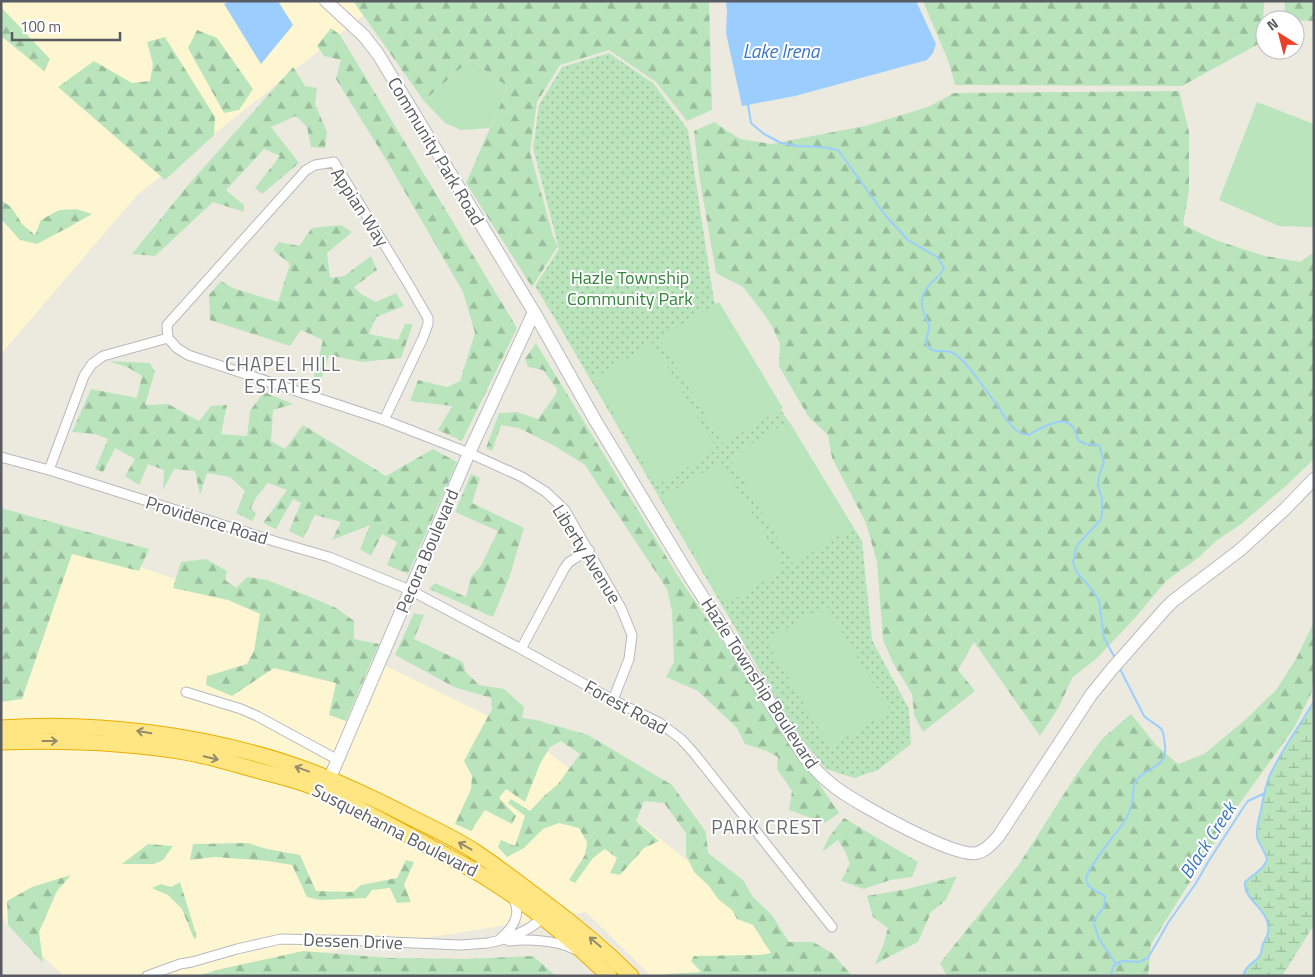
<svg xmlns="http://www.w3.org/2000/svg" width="1315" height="977" font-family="'Titillium Web',sans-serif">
	<defs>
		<pattern id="forest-firs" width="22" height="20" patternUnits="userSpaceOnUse" patternTransform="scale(1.25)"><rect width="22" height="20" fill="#bae5bc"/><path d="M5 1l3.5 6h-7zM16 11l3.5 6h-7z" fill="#9abd9c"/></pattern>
		<pattern id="wetland-marsh" width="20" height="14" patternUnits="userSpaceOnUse" patternTransform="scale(1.25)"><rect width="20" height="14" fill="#bae5bc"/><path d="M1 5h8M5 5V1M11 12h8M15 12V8" fill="none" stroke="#9abd9c"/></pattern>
		<pattern id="park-dots" width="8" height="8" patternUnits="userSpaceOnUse" patternTransform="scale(1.25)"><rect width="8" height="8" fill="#bae5bc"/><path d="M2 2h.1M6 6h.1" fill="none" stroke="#9abd9c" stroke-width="1.8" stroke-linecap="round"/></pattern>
	</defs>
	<rect width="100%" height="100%" fill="#eceadf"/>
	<path fill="#fef6d1" d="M1,1H371L374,7L137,195L1,354Z
		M61,539L299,623L526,735L755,913L814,976H651L586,912L458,933L253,962L219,976H64L1,917V550Z"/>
	<path fill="url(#forest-firs)" d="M353,1H709L712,110L687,121L656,82L609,50L560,65L537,102L530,152L553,236L558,246L532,287L466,183L508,87L470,60L424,101Z
		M923,1H1264L1262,42L1182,86L955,85L949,63Z
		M1285,1H1314V21L1284,20Z
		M1,7L50,59L44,71L1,36Z
		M331,28L340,35L517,328L462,441L438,430L452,406L410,401L418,380L447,387L460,381L475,333L463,292L387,161L336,79L341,60L324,56L317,46Z
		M197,30L217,38L253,89L239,110L224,113L188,48Z
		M165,37L215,117L214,135L165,180L58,87L94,61L132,83L150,81L153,64L147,42Z
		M293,67L305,86L317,88L315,104L327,132L325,148L311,147L307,127L296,116L271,127L299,163L262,194L255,188L280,156L264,149L226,190L244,205V212L213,202L155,256L132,254L189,184Z
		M1179,91L1189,132V190L1183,225L1218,241L1265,256L1300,262L1314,252V459L1288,484L1241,524L1216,541L1198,558L1166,581L1135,618L1097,658L1072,678L1059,707L1040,736L974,642L958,670L975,691L923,732L914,715L912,694L893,663L883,640L877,562L866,523L832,458L828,435L808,416L779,366L780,344L772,326L764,314L743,287L716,273L699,175L694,131L714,122L740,139L771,144L865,126L928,107L954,93Z
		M1,200L11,207L23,225L35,235L41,220L59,210L76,209L92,214L69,227L37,244L20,240L1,219Z
		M341,225L352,232L327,253L330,278L344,276L371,256L377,270L354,287L361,294L376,302L396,293L404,306L376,317L369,334L398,340L405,324H413L401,358L362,362L329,355L321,380H313L323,340L301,330L290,346L210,320L209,295L221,281L233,288L278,302L290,264L273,250L279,242L299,246L312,228Z
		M536,343L678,576L839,813L825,823L789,810L792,791L777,769L778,757L767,751L745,744L737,728L698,691L666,677L674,662L672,611L667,589L585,465L553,445L519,428L501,425L492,451L486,448L499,413L517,412L538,419L556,394L557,389L543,370L528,367L525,359Z
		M109,361L150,363L155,372L145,405L168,404L199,421L211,406L227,405L221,434L247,436L250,411L264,392L293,404L273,410L271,441L285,449L303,425L386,476L433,449L457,462L408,574L387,565L397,542L382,534L371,556L360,549L370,525L332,540L341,522L315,515L303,538L289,531L301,503L293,499L276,529L263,523L287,490L268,483L255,499L251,508L256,514L252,521L236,513L245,491L230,477L207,473L200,495L195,471L174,469L163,490L164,470L148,464L139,485L125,476L135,459L115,448L103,472L95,469L108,439L95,434L72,432L91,389L137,398L142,376L129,368Z
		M471,474L480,478L472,503L524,528L509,578L493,617L429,589L435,583L466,597L471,577L481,566L498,531L455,512Z
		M1,508L149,549L139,571L72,554L22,699L1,702Z
		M206,559L227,571L225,580L236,588L247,577L267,580L308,596L336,608L354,621V639L379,644L346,721L329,715L336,683L274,668L232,696L206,685L207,676L247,664L254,651L260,614L228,600L173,588L181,562Z
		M414,613L424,615L414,639L463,662L465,671L479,685L504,689L524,707L522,718L536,720L588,735L672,785L706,832L708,853L743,880L753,897L772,915L789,942H813L832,953L852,976H667L665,974L701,972L691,961L694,956L759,955L771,953L753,925L737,919L732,910L718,899L709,886L694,872L686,855V833L664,803L644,801L636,821L659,841L644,848L620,875L610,873L617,858L605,849L593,858L575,883L569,880L585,855L587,842L579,828L559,823L543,829L524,848L507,857L498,847L501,840L515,846L525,816L508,803L511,799L530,811L544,796L558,784L580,754L561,741L550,747L540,764L525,802L506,789L499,798L516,816L512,824L485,810L471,831L455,824L471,789L472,776L464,761L492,709L491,698L454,687L395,655Z
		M1314,622V678L1311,694L1294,728L1235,810L1151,944L1148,976H947L940,963L1018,866L1076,775L1102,739L1131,714L1157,746L1178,764L1204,754L1245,720L1276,690L1296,659Z
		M844,818L918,862L912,877L890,880L864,889L841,881L850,864L845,851L838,840L822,852L829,837Z
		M248,843L267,849L300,855L316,891L353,892L361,885L397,878L406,860L414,862L404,885L411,902L397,903L390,888L372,890L366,898L320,900L307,897L292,865L268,861L215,857L190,860L193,844Z
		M148,844L173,846L163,860L154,864H122Z
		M71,875L57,891L39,932L43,963L8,925L7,901L32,887Z
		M957,876L946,900L931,912L918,942L875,964L884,943L888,928L873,917L867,896L907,889Z
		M180,882L197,937L194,939L182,909L168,895L152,888L161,884L171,887Z
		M303,951L390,958L468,959L533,956L556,976H197L221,969Z"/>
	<path fill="url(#wetland-marsh)" d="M1314,701V925L1282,976H1243C1244,973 1245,971 1246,969C1250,963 1257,961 1260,955C1263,949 1260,953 1262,947C1263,942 1267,938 1268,933C1272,909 1243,902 1245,882L1262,868L1267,860C1266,851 1258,845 1257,836C1256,828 1259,818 1261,810C1263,799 1265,787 1269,777C1281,750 1300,726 1314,701Z"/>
	<path fill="url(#park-dots)" d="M609,53L654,84L688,130L714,301L862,541L872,640L909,709L911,744L878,770L854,778L826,769L795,731L561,329L535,286L559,249L533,148L539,105L562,67Z"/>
	<path fill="#bae5bc" d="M470,60L508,87L490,128L461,130L445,123L424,101Z
		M1257,102L1314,124V225L1312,227L1279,226L1219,200Z
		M719,302L783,408L723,444L659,338Z
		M653,343L717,449L657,486L593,379Z
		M789,421L853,527L793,564L729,457Z
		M721,462L785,568L725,605L661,498Z
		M826,605L890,711L830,747L766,641Z"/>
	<path fill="#9bceff" d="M229,1H278L293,25L261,64L224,4Z
		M726,1H916L936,44L933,53L927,60L795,96L742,106L726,33L727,11Z"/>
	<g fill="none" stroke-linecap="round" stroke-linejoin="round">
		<path stroke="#9bceff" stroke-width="2" d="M749,103L748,105L751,123L764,134L781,143L798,146L821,147L838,150L885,215L897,228L908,240L937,257L944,267C940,281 921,283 922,305C922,312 928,319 929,326C929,333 925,338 927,345C931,354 944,350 951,352C959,355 966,364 971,370C979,381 988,392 996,404C1003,413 1008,424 1017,431C1020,433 1024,434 1028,435C1038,430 1062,414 1072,426C1076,430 1076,436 1079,441L1086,444L1099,445L1104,462L1099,476L1098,486L1102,499V514L1101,519L1098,523L1079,543L1076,548L1073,562L1076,571L1088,585L1099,600L1104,638L1115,658
			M1116,964L1099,939L1093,921L1104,907L1105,896C1099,892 1086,888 1086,879C1086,869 1117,833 1124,822C1129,815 1132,805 1133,796C1133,791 1133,786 1136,781C1146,766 1168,769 1165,745C1164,740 1164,734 1162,730C1157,724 1149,721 1144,716L1119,667
			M1111,976L1113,967L1116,964L1122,961L1139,962L1148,958L1168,923L1196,883L1208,862L1245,805L1248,801L1265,793
			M1243,976C1244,973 1245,971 1246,969C1250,963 1257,961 1260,955C1263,949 1260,953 1262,947C1263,942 1267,938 1268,933C1272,909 1243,902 1245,882L1262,868L1267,860C1266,851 1258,845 1257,836C1256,828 1259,818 1261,810C1263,799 1265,787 1269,777C1281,750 1300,726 1314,701"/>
		<defs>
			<path id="street" d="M168,338L177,348L188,355L384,420L469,453L522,477L546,492L565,510L621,608L632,635L629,659L613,700
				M168,338L167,325L306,170L315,165L334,162L409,285L428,318V324L423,338L384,420
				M1,457L49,470L277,542L329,557L410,590L521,649L613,700L660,723L681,739L693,752L832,927
				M49,470L84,376L92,364L103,356L168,338
				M521,649L564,569L569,562L589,550
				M186,692L241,709L257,716L338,760
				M499,940C512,929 523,915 513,898
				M509,941C528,939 556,940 574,949
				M147,976L180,964L192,962L237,949L281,939L370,941L460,945L488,943L509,938L528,929L546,916"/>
			<path id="secondary" d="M326,1L364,36L378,54L534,312L595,420L687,572L804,756C814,769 825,780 839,790C860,805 954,858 977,853C986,851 992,843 998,837L1091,695L1112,669L1165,609L1173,601L1240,550L1285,509L1314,479
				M326,787L469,453L534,312"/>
			<path id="highway" d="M1,728C97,721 205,735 296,766C336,780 373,798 410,817C432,828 454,838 474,851C498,867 521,885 544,902C575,925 604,949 631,976
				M1,742C65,740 127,742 190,753C212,757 234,764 256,770C274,775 293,779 311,786C350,802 387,824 425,844C446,856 468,866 488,879C532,906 572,940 609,976"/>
		</defs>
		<use href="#street" stroke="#b7b9bf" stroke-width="11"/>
		<use href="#secondary" stroke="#b8bbc2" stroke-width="14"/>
		<use href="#highway" stroke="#eaae00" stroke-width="17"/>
		<use href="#street" stroke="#fff" stroke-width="9"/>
		<use href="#secondary" stroke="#fff" stroke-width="12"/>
		<use href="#highway" stroke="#ffe683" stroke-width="15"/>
	</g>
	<defs><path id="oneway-shaft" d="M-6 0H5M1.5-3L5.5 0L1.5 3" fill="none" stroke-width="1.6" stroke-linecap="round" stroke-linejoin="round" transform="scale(1.25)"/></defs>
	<g stroke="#928c6d">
		<use href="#oneway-shaft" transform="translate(144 732) rotate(-171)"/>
		<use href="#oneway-shaft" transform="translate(50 741)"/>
		<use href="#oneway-shaft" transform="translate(211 758) rotate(13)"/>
		<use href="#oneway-shaft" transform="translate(302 769) rotate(-160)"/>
		<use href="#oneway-shaft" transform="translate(465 846) rotate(-151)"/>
		<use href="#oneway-shaft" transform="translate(595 942) rotate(-140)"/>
	</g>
	<g text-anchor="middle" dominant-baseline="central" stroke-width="4" stroke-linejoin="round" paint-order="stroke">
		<g font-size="18" fill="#585b61" stroke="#fff">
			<text transform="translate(436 151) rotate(59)">Community Park Road</text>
			<text transform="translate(360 207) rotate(57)">Appian Way</text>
			<text transform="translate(207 520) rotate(17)">Providence Road</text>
			<text transform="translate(427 551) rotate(-67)">Pecora Boulevard</text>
			<text transform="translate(587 554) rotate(58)">Liberty Avenue</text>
			<text transform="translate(760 683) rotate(57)">Hazle Township Boulevard</text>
			<text transform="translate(626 707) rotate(29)">Forest Road</text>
			<text transform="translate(395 830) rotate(27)">Susquehanna Boulevard</text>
			<text transform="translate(353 941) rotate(2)">Dessen Drive</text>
		</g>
		<g font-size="18" fill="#33853b" stroke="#fff">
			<text x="630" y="277">Hazle Township<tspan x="630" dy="21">Community Park</tspan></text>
		</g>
		<g font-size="19" font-style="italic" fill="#3d77c4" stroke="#fff">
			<text x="781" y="50">Lake Irena</text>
			<text transform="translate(1207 840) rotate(-57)">Black Creek</text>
		</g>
		<g font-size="19" letter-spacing="1" fill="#696d73" stroke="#fff">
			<text x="283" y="363">CHAPEL HILL<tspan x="283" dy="22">ESTATES</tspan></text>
			<text x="767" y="826">PARK CREST</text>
		</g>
	</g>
	<rect width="1315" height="977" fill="none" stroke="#585b61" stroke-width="5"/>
	<g transform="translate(1280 35) rotate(324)"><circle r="24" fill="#ffffff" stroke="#bcbdc0"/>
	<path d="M0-4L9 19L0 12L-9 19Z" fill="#ec3f25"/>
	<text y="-8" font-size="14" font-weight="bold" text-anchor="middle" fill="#585b61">N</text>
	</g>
	<path d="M12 32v8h108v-8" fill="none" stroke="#585b61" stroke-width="2.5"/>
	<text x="20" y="32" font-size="15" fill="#585b61" stroke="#ffffff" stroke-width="4" paint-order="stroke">100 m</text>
</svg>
